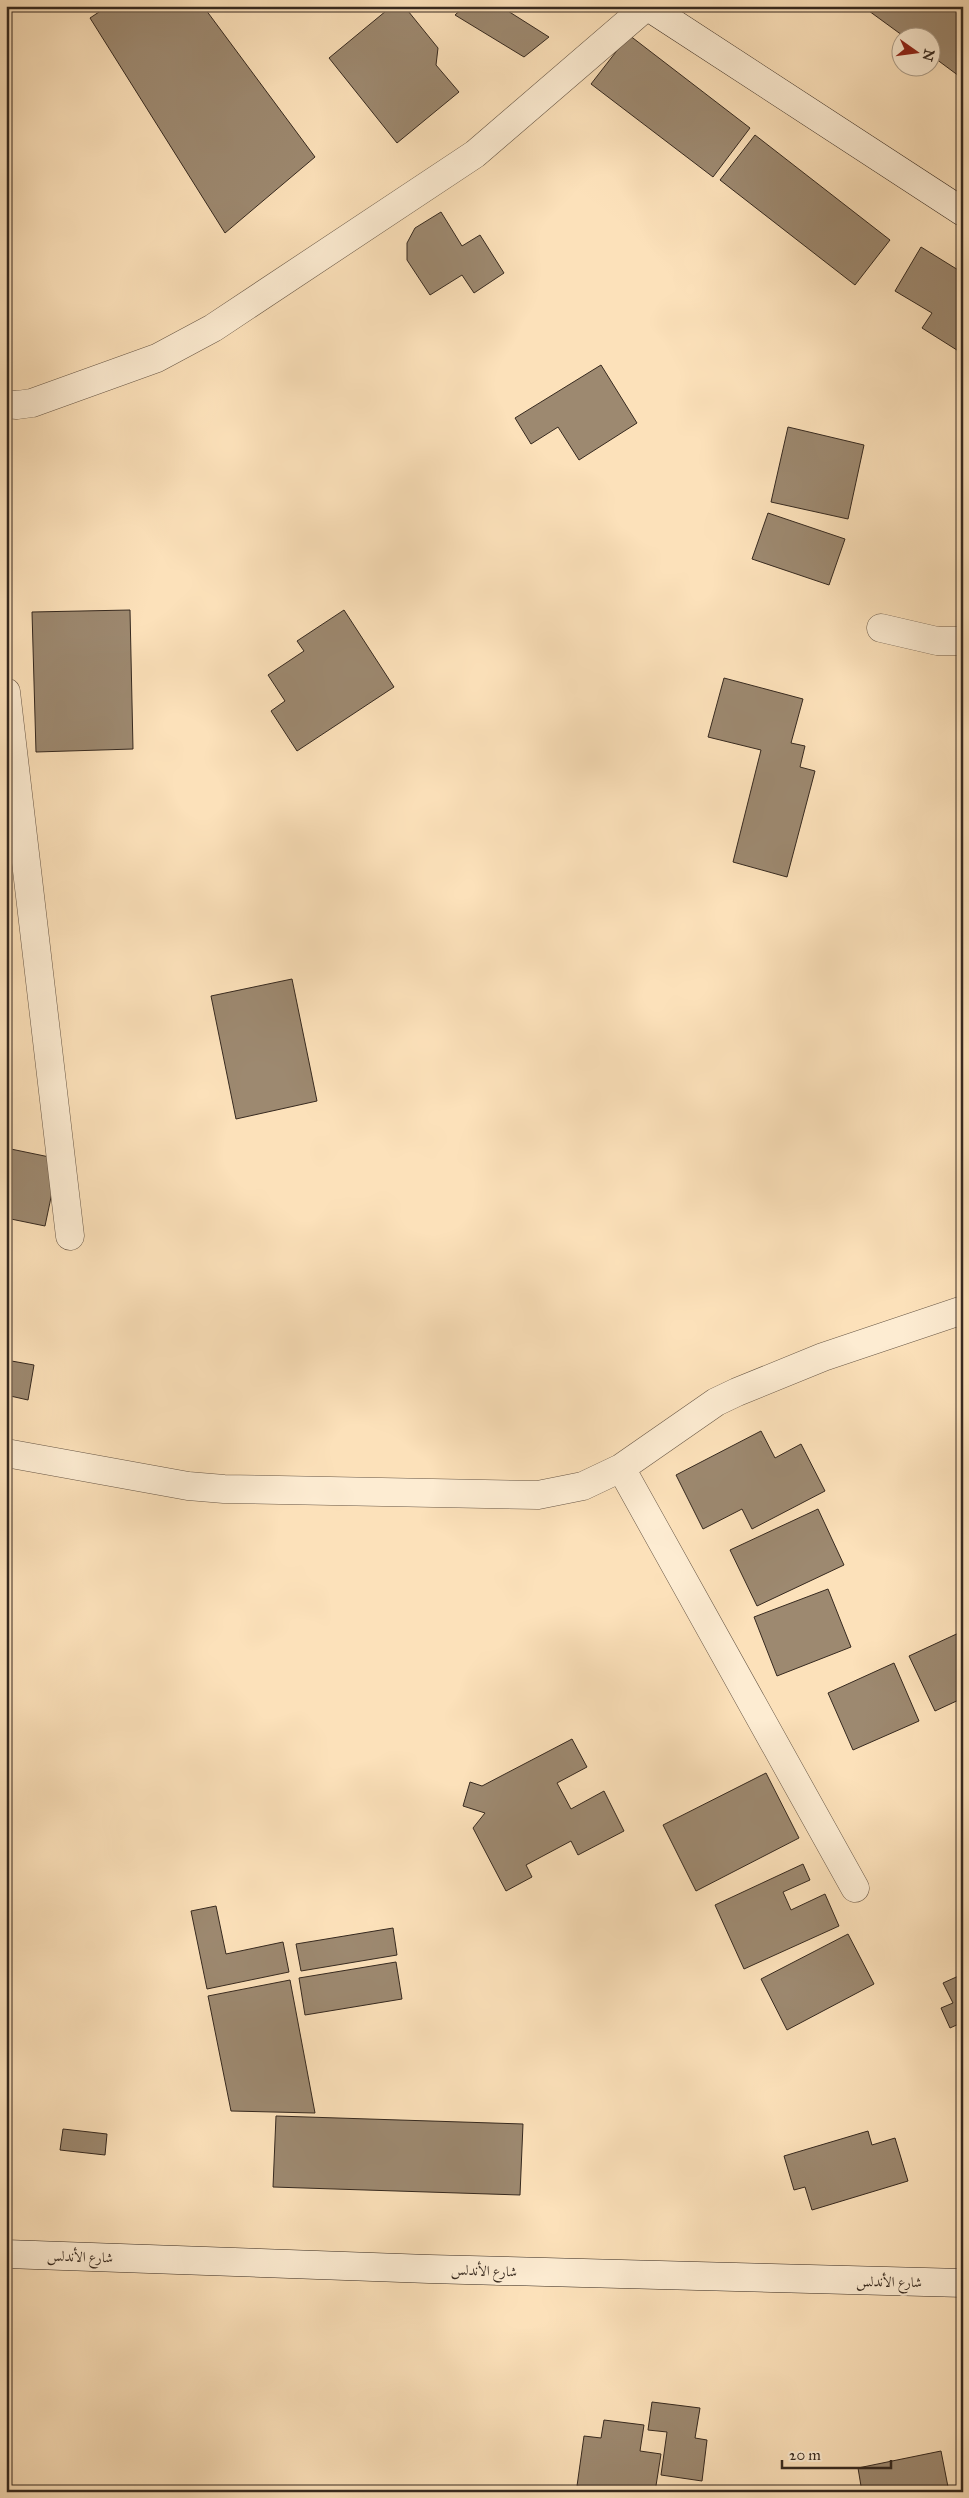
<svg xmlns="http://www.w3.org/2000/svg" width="969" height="2498" font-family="'IM FELL Great Primer',Amiri,serif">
	<rect width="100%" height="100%" fill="#fce1ba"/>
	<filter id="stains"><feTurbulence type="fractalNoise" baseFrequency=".004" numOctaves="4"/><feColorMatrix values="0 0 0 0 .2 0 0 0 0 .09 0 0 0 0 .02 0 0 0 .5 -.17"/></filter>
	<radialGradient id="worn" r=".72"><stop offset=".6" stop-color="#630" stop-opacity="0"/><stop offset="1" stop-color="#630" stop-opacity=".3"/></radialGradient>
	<path fill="#9d8970" stroke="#36291f" d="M108,6H203L315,157L225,233L90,18Z
		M392,6H404L438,48L436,65L459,92L397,143L329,58Z
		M465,6H500L549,37L524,57L455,15Z
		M872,6H963V79L932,56V38H906L869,11Z
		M629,35L750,128L713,177L591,84Z
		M755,135L890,240L855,285L720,180Z
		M441,212L462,246L480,235L504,273L474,293L462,275L430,295L407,260V243L415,228Z
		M921,247L963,273V350L960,352L922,328L932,313L895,291Z
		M601,365L637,423L579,460L558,427L531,444L515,418Z
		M788,427L864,445L848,519L771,502Z
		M768,513L845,539L829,585L752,559Z
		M130,610L133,749L36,752L32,612Z
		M344,610L394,687L297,751L271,711L285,701L268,675L304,651L297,641Z
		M724,678L803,699L791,743L805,746L800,767L815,771L787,877L733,862L761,750L708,737Z
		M292,979L317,1101L236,1119L211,996Z
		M6,1148L59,1159L45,1226L6,1218Z
		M6,1360L34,1365L28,1400L6,1395Z
		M761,1431L775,1458L801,1444L825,1491L752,1529L742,1509L703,1529L676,1475Z
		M818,1509L844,1565L757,1606L730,1550Z
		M828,1589L851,1647L777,1676L754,1617Z
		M963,1631V1698L935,1711L909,1656Z
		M894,1663L919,1721L853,1750L828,1693Z
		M572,1739L587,1767L557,1783L571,1809L604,1791L624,1831L578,1855L571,1841L526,1865L532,1877L506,1891L473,1828L485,1813L463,1806L470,1782L482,1786Z
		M766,1773L799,1838L696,1891L663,1825Z
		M803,1864L810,1880L783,1892L791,1910L825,1894L839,1926L744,1969L715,1905Z
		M216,1906L226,1954L283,1942L289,1972L207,1989L191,1911Z
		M393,1928L397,1955L301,1971L296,1944Z
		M848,1934L874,1984L787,2030L761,1979Z
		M396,1962L402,1999L305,2015L299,1978Z
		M963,1974V2026L961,2023L950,2028L941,2008L953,2003L943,1983Z
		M290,1980L315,2113L231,2111L208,1996Z
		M276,2116L523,2124L520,2195L273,2187Z
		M63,2129L107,2134L105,2155L60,2150Z
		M868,2131L872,2145L895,2138L908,2181L812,2210L805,2187L794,2190L784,2156Z
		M652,2402L700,2408L695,2438L707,2440L702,2481L661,2475L667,2432L648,2430Z
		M604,2420L644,2425L640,2451L661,2454L655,2492H620L577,2486L584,2436L601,2438Z
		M941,2451L949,2492H862L858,2468Z"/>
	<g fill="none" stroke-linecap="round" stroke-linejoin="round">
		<defs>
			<path id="street" d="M6,404L17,405L32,403L157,358L213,328L475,154L647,6
				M881,628L937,641H963
				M6,692L70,1236
				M6,1453L188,1486L224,1489L538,1495L583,1486L621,1468L716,1402L737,1392L823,1357L963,1310
				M621,1468L855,1888"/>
			<path id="secondary" d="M647,6L963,212
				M6,2254L429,2269L963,2283"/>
		</defs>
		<use href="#street" stroke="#685746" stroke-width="29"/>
		<use href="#secondary" stroke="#36291f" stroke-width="29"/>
		<use href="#street" stroke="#fdecd2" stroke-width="28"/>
		<use href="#secondary" stroke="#fdecd2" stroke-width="28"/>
	</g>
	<g text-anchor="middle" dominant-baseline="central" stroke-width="4.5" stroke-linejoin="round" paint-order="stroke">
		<g font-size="14" fill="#36291f" stroke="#fdecd2">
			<text transform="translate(80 2257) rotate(2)">شارع الأندلس</text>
			<text transform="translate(484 2271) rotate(2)">شارع الأندلس</text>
			<text transform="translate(889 2282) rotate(1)">شارع الأندلس</text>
		</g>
	</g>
	<rect width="969" height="2498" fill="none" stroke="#fce1ba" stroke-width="25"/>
	<rect x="8" y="8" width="954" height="2483" fill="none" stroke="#36291f" stroke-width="2.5"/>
	<rect x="12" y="12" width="944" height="2473" fill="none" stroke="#36291f"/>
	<g transform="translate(916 52) rotate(104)"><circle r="24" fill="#fdecd2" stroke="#ad9e8a"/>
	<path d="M0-4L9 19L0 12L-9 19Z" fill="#8f2418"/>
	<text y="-8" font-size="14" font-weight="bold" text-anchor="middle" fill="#36291f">N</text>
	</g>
	<path d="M782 2460v8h109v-8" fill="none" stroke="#36291f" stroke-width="2.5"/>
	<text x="789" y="2460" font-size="15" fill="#36291f" stroke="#fdecd2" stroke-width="4" paint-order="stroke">20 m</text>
	<rect width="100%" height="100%" filter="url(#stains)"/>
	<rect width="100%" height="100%" fill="url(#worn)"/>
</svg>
